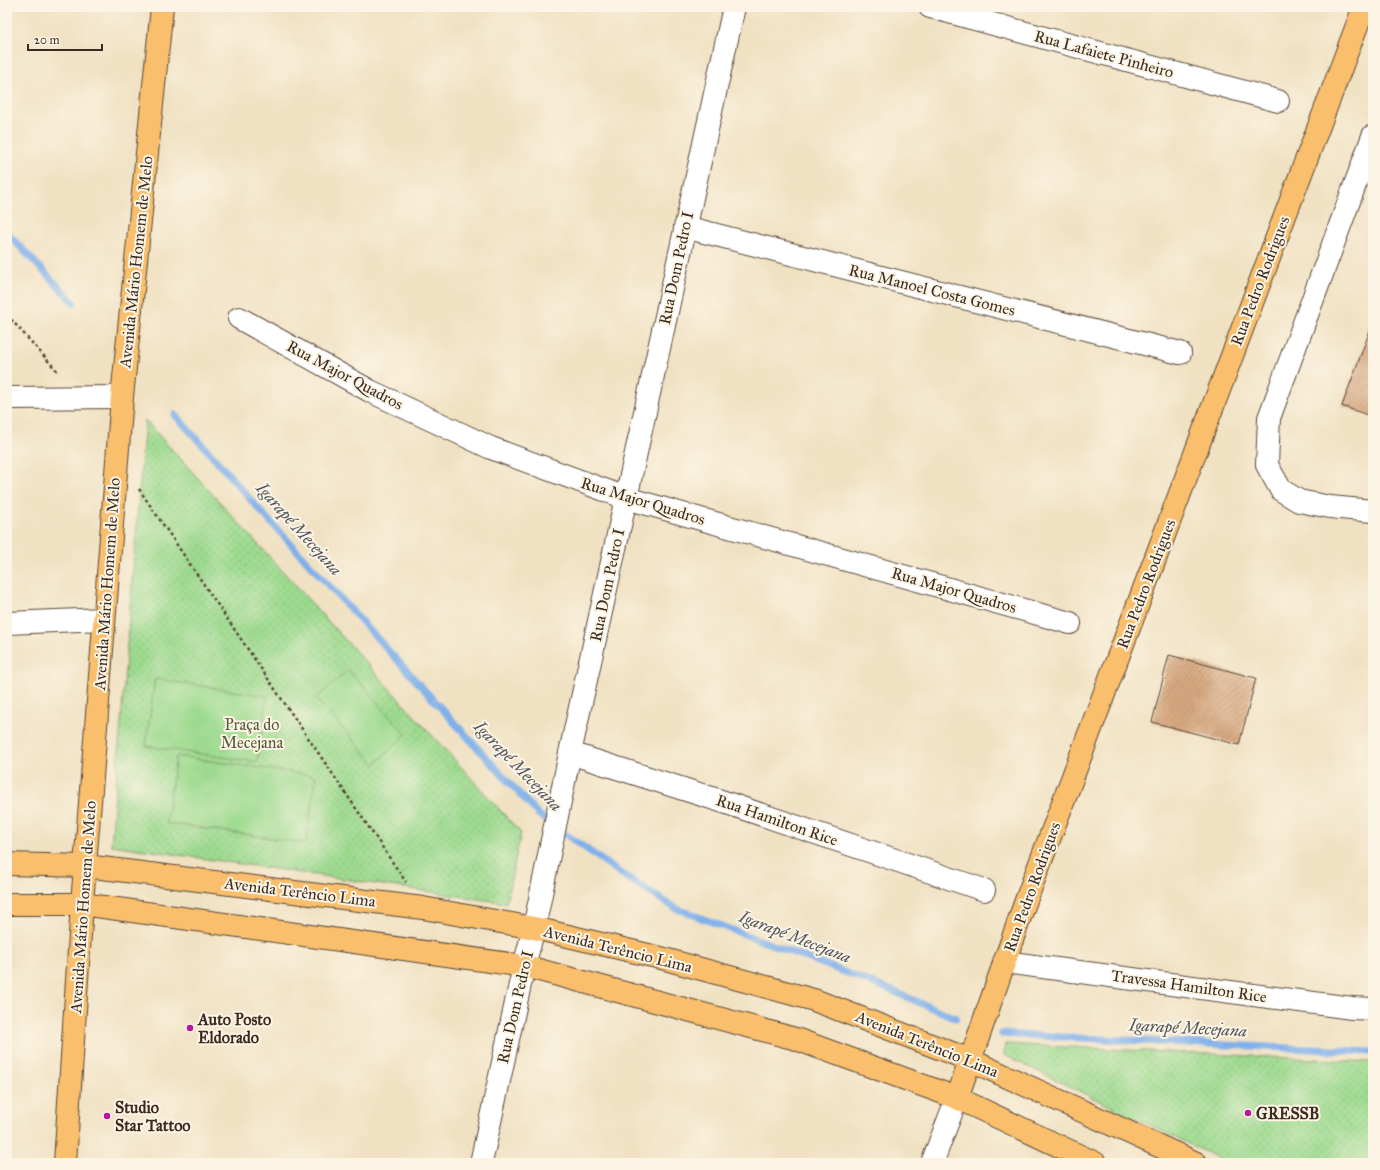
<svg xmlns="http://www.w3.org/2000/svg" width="1380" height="1170" font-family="'IM FELL Great Primer',serif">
	<defs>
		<pattern id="park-dots" width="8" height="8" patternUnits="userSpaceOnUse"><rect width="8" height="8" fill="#9dda8f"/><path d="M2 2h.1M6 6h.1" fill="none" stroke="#88bb7b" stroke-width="1.8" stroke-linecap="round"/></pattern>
		<pattern id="building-hatch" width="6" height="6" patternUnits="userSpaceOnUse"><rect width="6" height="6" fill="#d7a880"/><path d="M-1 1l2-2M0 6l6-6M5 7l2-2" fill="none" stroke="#b08968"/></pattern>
	</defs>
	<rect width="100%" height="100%" fill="#fcf5e5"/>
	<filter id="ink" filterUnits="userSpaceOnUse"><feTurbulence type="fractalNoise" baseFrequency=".025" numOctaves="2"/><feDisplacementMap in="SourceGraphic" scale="8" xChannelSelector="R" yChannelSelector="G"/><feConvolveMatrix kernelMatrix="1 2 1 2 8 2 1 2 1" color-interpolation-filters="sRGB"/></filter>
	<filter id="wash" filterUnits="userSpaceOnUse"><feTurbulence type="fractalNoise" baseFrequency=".012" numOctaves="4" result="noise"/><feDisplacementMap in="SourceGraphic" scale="16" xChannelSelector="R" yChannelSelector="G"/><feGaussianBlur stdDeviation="0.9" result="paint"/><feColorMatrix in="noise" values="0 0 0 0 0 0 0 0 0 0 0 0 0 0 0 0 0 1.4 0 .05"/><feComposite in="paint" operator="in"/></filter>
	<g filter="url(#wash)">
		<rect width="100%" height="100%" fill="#f0e1c2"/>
		<path fill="url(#park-dots)" stroke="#6c8256" d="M145,420L521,833L506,903L111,845Z
			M1005,1044L1373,1062V1163H1228L1004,1055Z"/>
		<path fill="#9dda8f" stroke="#6c8256" d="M348,670L406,734L375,764L316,699Z
			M155,679L267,696L257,762L146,746Z
			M176,756L316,776L306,843L166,823Z"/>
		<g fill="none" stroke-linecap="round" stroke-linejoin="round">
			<path stroke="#7fb0ea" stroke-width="7" d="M7,233L74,303
				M175,415L209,452L257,507L539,815L620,873L675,908L878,985L956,1018
				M1002,1034L1373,1052"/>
		</g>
		<g id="blocks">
			<path fill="url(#building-hatch)" d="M1373,322V417L1342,406Z
				M1169,655L1256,678L1239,745L1152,722Z"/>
		</g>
	</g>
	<g filter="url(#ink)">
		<use href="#blocks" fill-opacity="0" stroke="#564537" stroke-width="1"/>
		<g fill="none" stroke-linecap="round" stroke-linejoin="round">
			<defs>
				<path id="minor" d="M930,7L1278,101
					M1373,136L1269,418L1267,465L1281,490L1299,501L1330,507L1373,511
					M685,227L1180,353
					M239,318L370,391L491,448L626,498L1070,623
					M7,398L122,397
					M7,623L104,619
					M570,753L721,801L984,890
					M1004,962L1352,1008L1373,1009
					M481,1163L524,966L534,928L570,753L734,7
					M932,1163L957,1098"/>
				<path id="major" d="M7,864L86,866L423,908L534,928L661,958L814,1000L970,1060L1196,1163
					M7,904H82L524,966L796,1039L957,1098L1095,1163
					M957,1098L1025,903L1364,7
					M65,1163L82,904L122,397L162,7"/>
			</defs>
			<use href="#minor" stroke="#564537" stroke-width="24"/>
			<use href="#major" stroke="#564537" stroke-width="24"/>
			<path stroke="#564537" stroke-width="2.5" stroke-dasharray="3 3" stroke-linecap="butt" d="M7,315L59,373
				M139,489L406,882"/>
			<use href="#minor" stroke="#fff" stroke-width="22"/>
			<use href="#major" stroke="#f9bf6c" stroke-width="22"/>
		</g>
	</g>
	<g fill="#b5179e" stroke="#fcf5e5" stroke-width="1.5">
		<circle cx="190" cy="1028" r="4"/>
		<circle cx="1248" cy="1113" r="4"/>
		<circle cx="107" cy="1116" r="4"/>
	</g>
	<g text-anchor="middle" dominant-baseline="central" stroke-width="4" stroke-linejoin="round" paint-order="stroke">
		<g font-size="16" fill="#3b2a1e" stroke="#fcf5e5">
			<text transform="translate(1104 54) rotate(15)">Rua Lafaiete Pinheiro</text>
			<text transform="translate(136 262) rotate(-84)">Avenida Mário Homem de Melo</text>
			<text transform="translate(676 268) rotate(-78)">Rua Dom Pedro I</text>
			<text transform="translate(1260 281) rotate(-69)">Rua Pedro Rodrigues</text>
			<text transform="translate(932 290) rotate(14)">Rua Manoel Costa Gomes</text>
			<text transform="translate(345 375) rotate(28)">Rua Major Quadros</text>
			<text transform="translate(643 501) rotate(17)">Rua Major Quadros</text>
			<text transform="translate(107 584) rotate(-86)">Avenida Mário Homem de Melo</text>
			<text transform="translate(1146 584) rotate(-69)">Rua Pedro Rodrigues</text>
			<text transform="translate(607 585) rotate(-78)">Rua Dom Pedro I</text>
			<text transform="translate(954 590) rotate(16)">Rua Major Quadros</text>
			<text transform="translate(777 820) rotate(19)">Rua Hamilton Rice</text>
			<text transform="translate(1032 887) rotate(-70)">Rua Pedro Rodrigues</text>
			<text transform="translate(300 892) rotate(7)">Avenida Terêncio Lima</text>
			<text transform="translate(83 907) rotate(-86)">Avenida Mário Homem de Melo</text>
			<text transform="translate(618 949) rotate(14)">Avenida Terêncio Lima</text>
			<text transform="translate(1189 986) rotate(8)">Travessa Hamilton Rice</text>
			<text transform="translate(515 1007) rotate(-77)">Rua Dom Pedro I</text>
			<text transform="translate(927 1044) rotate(22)">Avenida Terêncio Lima</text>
		</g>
		<g font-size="16" fill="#54563a" stroke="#fcf5e5">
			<text x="252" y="724">Praça do<tspan x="252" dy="18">Mecejana</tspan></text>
		</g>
		<g font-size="16" font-weight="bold" fill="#3b2a1e" stroke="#fcf5e5" text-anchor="start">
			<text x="198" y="1019">Auto Posto<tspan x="198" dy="18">Eldorado</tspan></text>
			<text x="115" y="1107">Studio<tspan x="115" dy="18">Star Tattoo</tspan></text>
			<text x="1256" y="1113">GRESSB</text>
		</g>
		<g font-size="17" font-style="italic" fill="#4f525b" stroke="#fcf5e5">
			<text transform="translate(299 529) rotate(48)">Igarapé Mecejana</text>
			<text transform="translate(518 766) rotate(46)">Igarapé Mecejana</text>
			<text transform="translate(795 937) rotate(21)">Igarapé Mecejana</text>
			<text transform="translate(1188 1028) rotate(3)">Igarapé Mecejana</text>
		</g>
	</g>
	<rect width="1380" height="1170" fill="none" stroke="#fcf5e5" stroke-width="24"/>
	<path d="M28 44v6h74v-6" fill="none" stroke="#3b2a1e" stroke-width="2"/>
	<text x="34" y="44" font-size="12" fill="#3b2a1e" stroke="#fcf5e5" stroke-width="3" paint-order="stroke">20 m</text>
</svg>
